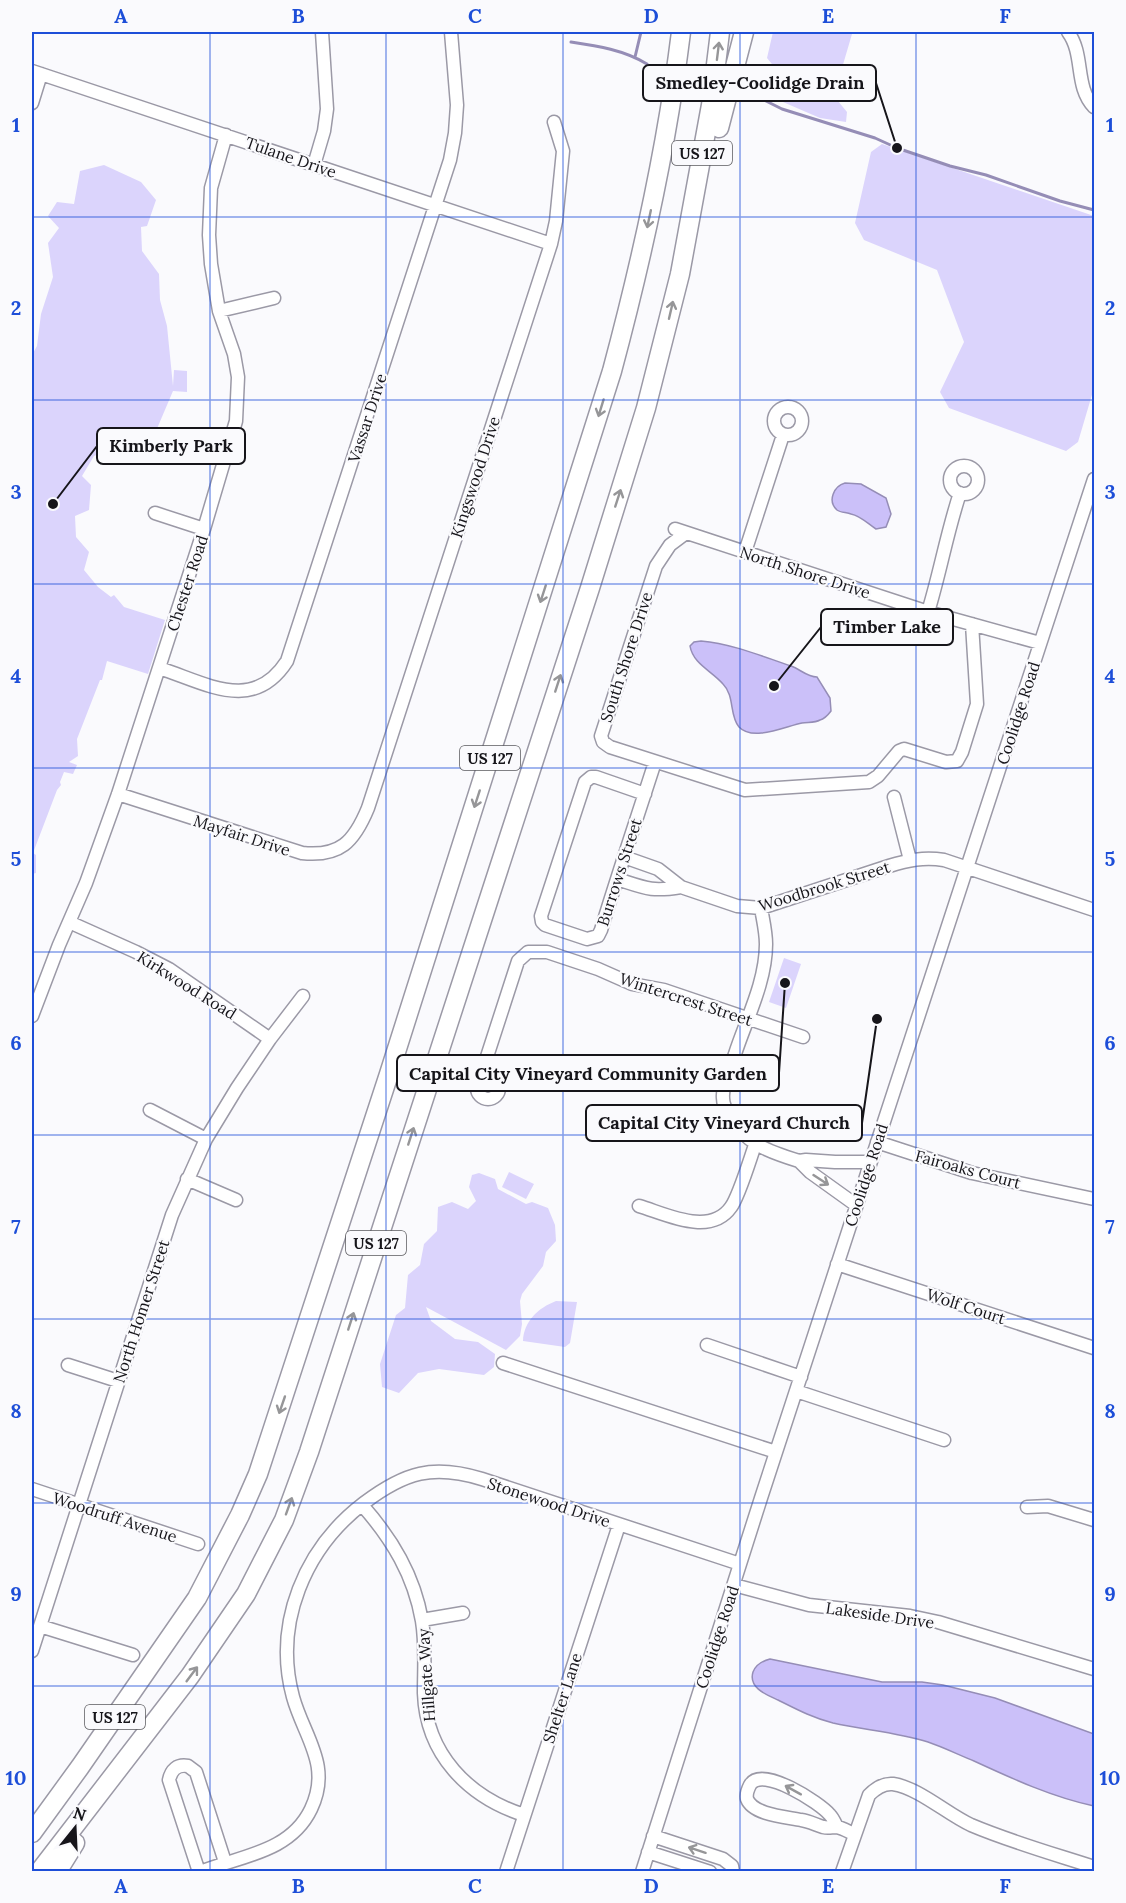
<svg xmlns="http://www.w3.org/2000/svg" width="1126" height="1903" font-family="Lora,serif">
	<rect width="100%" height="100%" fill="#fafafd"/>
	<path fill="#dbd4fc" d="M773,32H846L852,34L842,68L828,89L847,112L846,122L820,118L776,99L772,91L781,75L767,58Z
		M882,144L1094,216V388L1078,442L1066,451L949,408L940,392L964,342L937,270L864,240L855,223L871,152Z
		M104,165L141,182L156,200L147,226L141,227L142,251L159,274L160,300L167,326L173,386L174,370L187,371V392L173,391L153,438L128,459L108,463L104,452L94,456L82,476L91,485L89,510L75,516L76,537L89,552L84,570L98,587L111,597L114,595L124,607L165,620L148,674L107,661L102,680H100L77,739L78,756L69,762L77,765L73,774L64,772L60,782L61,785L57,790L33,853L36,855V873L32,874V355L37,346L41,314L53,277L48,243L59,228L48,216L57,202L74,204L80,171Z
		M784,958L801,964L786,1008L769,1002Z
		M509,1172L534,1184L526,1199L502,1187Z
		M479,1173L495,1179L498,1189L526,1204L532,1202L548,1208L555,1225L556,1241L546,1252L543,1266L522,1294L520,1301L522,1324L520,1336L506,1350L426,1307L431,1321L455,1339L478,1342L495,1354L494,1367L484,1375L439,1369L418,1373L399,1393L382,1387L380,1364L396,1315L405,1308L408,1275L420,1265L424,1244L437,1231L438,1207L452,1202L468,1209L476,1201L469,1187L472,1175Z
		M556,1301L577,1302L570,1343L565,1347L523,1341C524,1321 538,1308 556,1301Z"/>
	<path fill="#cbc0f9" stroke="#958db6" stroke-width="1.5" d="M845,483L861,484L886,498L891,514L886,527L876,529C868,524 861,516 851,514C847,512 841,513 837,510C827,501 834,486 845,483Z
		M701,641C733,644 761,656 791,666C800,669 807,677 817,677L830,698L831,711C828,715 824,719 820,720C815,723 808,722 802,723C786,726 753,742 739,727C729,715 735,696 723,684C712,671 693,664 690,646L694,642Z
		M770,1659L882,1682H922L943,1685L995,1698L1094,1734V1806C1052,1797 1013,1779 974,1761C959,1755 943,1747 928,1742C897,1732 864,1730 833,1723C813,1718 796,1709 778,1700C767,1695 748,1688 753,1672C756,1664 762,1661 770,1659Z"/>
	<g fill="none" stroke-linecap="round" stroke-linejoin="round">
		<path stroke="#958db6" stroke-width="3" d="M571,42C598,46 624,50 647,64
			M635,57L641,32
			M748,97L764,100L782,109L875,138L897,148L950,166L986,175L1060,201L1094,210"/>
		<defs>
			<path id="minor" d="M1068,32C1085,55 1074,86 1094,107
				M32,71L551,244
				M32,103L41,74
				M314,165L324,131L327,109L322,32
				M219,311L274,298
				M774 421a14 14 0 1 1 28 0a14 14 0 1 1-28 0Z
				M950 480a14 14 0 1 1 28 0a14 14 0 1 1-28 0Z
				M155,513L204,529
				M675,529L928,612L1040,643
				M686,533L670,545L656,566L601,736L603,742L610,747L745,790L869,782L878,776L899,751L904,749L946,762L957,761L962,752L977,704L972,624
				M745,552L783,435
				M928,612C940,573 947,532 960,493
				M159,668C206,683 253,714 287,661L450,160L455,133L457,105L451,32
				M118,794L302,853C340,857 354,842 368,808L551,244L556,221L563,151L554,122
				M645,794L596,777H591L585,782L541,916L542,922L545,925L587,939L598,936L601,930C618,874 637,818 655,762
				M894,797L910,860
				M624,857L658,869L681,887L737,906L761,908L889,866C908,860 924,857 944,860L1094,910
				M617,879C645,888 651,892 681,887
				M761,908C763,920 766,932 766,944C766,982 746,1020 735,1054C730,1068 722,1084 723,1098C723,1105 726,1110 729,1115C745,1144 770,1152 799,1161
				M69,922L136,952L169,969L270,1039
				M32,1016L59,945L86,883L118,794L204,529L236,421L238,377L234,354L219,311L211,264L209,235L211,188L226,135
				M477 1088a11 11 0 1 1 22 0a11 11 0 1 1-22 0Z
				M484,1078L483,1069L518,961L528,952H547L598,969L632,984L664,990L803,1037
				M150,1110L206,1139
				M877,1142L972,1173L1094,1199
				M187,1179L236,1200
				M856,1205L810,1172L799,1161L806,1160L835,1162H870
				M639,1206C666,1214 710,1237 731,1207C739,1196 750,1159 755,1145
				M837,1264L1094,1348
				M707,1345L801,1377
				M503,1363L776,1452
				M68,1365L118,1381
				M796,1391L944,1440
				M32,1489L198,1544
				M362,1505C392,1539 414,1575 422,1621C426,1645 424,1669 424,1693C426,1754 468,1797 524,1815
				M1027,1507L1048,1506L1094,1520
				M734,1585L809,1605L910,1616L938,1622L1094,1669
				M422,1620L463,1613
				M40,1626L133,1655
				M32,1651L172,1215L206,1139L237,1088L270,1039L303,996
				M837,1827C835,1823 833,1818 830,1815C820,1803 762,1765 750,1785C748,1789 746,1795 747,1799C753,1815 787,1817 801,1820C809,1821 816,1825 823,1827C828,1828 832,1827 837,1827C843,1828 849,1832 854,1834
				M653,1836L723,1859L732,1866L733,1872
				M648,1852L710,1872
				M199,1872L169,1780C171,1770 177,1764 188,1766L196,1772L225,1862
				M200,1872C239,1856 290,1853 311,1809C332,1765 304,1737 293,1697C273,1623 305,1548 364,1503C405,1472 433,1464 482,1479L740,1564
				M506,1872L619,1525
				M642,1872L761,1498L1094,479
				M842,1872L869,1795C876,1788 883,1783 893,1784C919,1788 947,1814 971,1825C1011,1842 1054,1854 1094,1867"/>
			<path id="highway" d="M719,128L744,32
				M32,1833L80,1767L197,1598L240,1515L258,1474L389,1074L612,371C642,259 667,146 681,32
				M39,1872L190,1676L246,1594L284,1520L309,1452L590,588L646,408L680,274L711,105L720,32
				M57,1872L75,1843"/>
		</defs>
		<use href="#minor" stroke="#9b99a6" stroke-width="15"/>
		<use href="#highway" stroke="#9b99a6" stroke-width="21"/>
		<use href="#minor" stroke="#fff" stroke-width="12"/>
		<use href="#highway" stroke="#fff" stroke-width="18"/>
	</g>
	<defs><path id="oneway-shaft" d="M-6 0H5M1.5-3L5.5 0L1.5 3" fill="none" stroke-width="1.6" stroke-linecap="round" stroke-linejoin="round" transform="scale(1.5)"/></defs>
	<g stroke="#969698">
		<use href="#oneway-shaft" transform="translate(718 51) rotate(-83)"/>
		<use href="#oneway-shaft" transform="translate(649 219) rotate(102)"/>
		<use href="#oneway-shaft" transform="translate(671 310) rotate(-77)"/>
		<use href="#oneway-shaft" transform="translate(601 408) rotate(107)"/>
		<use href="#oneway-shaft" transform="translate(618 498) rotate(-72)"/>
		<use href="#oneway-shaft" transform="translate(543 594) rotate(108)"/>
		<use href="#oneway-shaft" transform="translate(558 683) rotate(-72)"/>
		<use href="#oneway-shaft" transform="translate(477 799) rotate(108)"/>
		<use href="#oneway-shaft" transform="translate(411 1136) rotate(-72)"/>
		<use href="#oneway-shaft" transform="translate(821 1180) rotate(33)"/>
		<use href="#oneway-shaft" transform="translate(351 1321) rotate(-72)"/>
		<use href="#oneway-shaft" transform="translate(282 1405) rotate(109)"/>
		<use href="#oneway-shaft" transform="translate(289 1506) rotate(-70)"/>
		<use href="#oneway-shaft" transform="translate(192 1674) rotate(-53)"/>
		<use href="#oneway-shaft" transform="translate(793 1790) rotate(-151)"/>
		<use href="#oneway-shaft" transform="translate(697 1850) rotate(-162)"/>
	</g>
	<path fill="none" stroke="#1d4ed8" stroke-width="1.5" stroke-opacity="0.55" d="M210,32V1872M386,32V1872M563,32V1872M740,32V1872M916,32V1872M32,217H1094M32,400H1094M32,584H1094M32,768H1094M32,952H1094M32,1135H1094M32,1319H1094M32,1503H1094M32,1686H1094"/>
	<g text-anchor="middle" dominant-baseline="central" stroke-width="4.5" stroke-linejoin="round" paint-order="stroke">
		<g fill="#fafafd" stroke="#5a5a5e" stroke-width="1.5">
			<rect x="672" y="141" width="60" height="24" rx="4.5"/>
			<rect x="460" y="746" width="60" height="24" rx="4.5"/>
			<rect x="346" y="1231" width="60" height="24" rx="4.5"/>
			<rect x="85" y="1705" width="60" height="24" rx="4.5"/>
		</g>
		<g font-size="15" font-weight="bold" fill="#16151a">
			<text x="702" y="153">US 127</text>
			<text x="490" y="758">US 127</text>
			<text x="376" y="1243">US 127</text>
			<text x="115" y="1717">US 127</text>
		</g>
		<g font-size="16" fill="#16151a" stroke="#fafafd">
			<text transform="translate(291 157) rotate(19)">Tulane Drive</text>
			<text transform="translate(367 418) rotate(-72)">Vassar Drive</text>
			<text transform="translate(475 477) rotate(-72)">Kingswood Drive</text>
			<text transform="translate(805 572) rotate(18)">North Shore Drive</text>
			<text transform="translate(187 583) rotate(-72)">Chester Road</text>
			<text transform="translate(626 657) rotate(-72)">South Shore Drive</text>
			<text transform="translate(1018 713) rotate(-72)">Coolidge Road</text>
			<text transform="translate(242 835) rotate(18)">Mayfair Drive</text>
			<text transform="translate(619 872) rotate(-72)">Burrows Street</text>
			<text transform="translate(824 886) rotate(-17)">Woodbrook Street</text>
			<text transform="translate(187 985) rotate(32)">Kirkwood Road</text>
			<text transform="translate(686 999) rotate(18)">Wintercrest Street</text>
			<text transform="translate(968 1169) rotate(15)">Fairoaks Court</text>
			<text transform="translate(866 1175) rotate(-72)">Coolidge Road</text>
			<text transform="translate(966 1306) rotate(18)">Wolf Court</text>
			<text transform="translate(141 1311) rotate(-72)">North Homer Street</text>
			<text transform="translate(549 1502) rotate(18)">Stonewood Drive</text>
			<text transform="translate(115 1517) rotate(18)">Woodruff Avenue</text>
			<text transform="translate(880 1615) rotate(8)">Lakeside Drive</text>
			<text transform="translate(717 1637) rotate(-72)">Coolidge Road</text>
			<text transform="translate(426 1675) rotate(-94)">Hillgate Way</text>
			<text transform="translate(562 1698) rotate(-72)">Shelter Lane</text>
		</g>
	</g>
	<path fill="none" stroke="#16151a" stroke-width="2" d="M897 148L876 83M53 504L97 446M774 686L821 627M785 983L779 1073M877 1019L862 1123"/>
	<g fill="#16151a" stroke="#fafafd" stroke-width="2">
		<circle cx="897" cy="148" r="6"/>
		<circle cx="53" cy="504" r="6"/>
		<circle cx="774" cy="686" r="6"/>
		<circle cx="785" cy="983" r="6"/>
		<circle cx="877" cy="1019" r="6"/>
	</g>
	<g fill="#fafafd" stroke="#16151a" stroke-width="2">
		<rect x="643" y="65" width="233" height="36" rx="6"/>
		<rect x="97" y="428" width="148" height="36" rx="6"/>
		<rect x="821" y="609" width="132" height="36" rx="6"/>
		<rect x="397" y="1055" width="382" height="36" rx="6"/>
		<rect x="586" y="1105" width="276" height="36" rx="6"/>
	</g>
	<g font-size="18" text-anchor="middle" font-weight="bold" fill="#16151a">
		<text x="760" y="89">Smedley-Coolidge Drain</text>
		<text x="171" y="452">Kimberly Park</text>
		<text x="887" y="633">Timber Lake</text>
		<text x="588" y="1080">Capital City Vineyard Community Garden</text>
		<text x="724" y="1129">Capital City Vineyard Church</text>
	</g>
	<rect width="1126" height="1903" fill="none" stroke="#fafafd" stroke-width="66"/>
	<g transform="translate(75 1828) rotate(18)" stroke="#fafafd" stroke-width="4.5" paint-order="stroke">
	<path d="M0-4.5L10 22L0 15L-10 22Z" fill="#16151a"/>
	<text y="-9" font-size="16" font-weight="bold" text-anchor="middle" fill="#16151a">N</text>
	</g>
	<rect x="33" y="33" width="1060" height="1837" fill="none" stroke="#1d4ed8" stroke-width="2"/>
	<g font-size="20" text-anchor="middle" font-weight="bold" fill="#1d4ed8">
		<text x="121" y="23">A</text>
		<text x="298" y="23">B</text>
		<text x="475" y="23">C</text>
		<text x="651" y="23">D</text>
		<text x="828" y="23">E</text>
		<text x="1005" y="23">F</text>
		<text x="16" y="132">1</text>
		<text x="1110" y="132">1</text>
		<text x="16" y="315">2</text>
		<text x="1110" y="315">2</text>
		<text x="16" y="499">3</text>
		<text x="1110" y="499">3</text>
		<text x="16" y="683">4</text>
		<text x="1110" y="683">4</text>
		<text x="16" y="866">5</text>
		<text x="1110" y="866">5</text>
		<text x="16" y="1050">6</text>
		<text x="1110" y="1050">6</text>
		<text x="16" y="1234">7</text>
		<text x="1110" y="1234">7</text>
		<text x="16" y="1418">8</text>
		<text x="1110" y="1418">8</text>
		<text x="16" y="1601">9</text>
		<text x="1110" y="1601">9</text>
		<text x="16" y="1785">10</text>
		<text x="1110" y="1785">10</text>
		<text x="121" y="1893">A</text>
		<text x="298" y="1893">B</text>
		<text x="475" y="1893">C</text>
		<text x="651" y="1893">D</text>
		<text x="828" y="1893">E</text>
		<text x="1005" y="1893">F</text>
	</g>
</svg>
